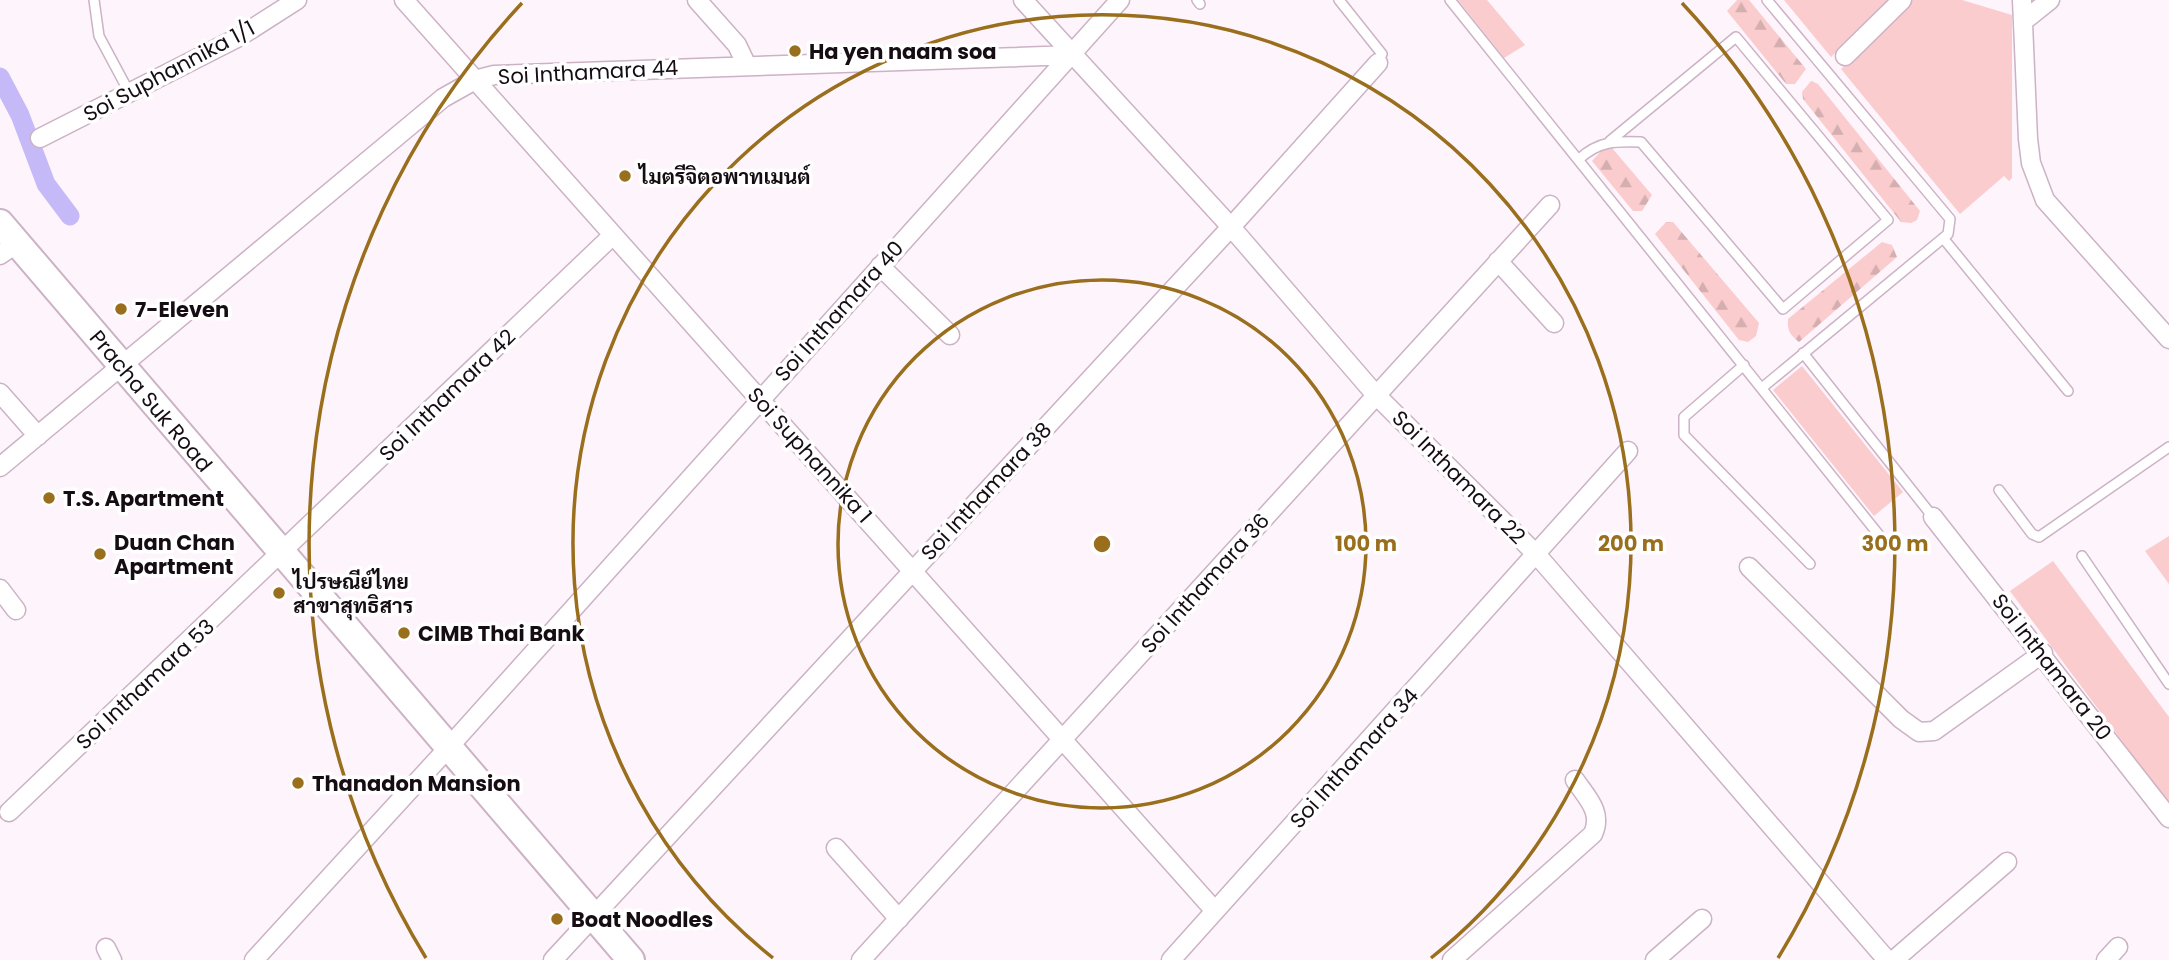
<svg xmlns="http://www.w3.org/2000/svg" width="2169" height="960" font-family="Poppins,Sarabun,sans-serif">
	<defs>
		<pattern id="forest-firs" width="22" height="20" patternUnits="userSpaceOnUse" patternTransform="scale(1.75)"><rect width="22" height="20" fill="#facccd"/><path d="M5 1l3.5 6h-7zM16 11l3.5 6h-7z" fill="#d5aeaf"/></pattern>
	</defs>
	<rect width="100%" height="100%" fill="#fef4fb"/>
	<path fill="#facccd" d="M1458,0H1487L1525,45L1504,58Z
		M1784,0H1889L1831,57Z
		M1909,0H1962L2012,15V178L2009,181L2004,176L1960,214L1841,69Z
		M1802,366L1903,492L1874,516L1773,390Z
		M2169,536V584L2145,551Z
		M2053,561L2169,717V804L2010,591Z"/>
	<path fill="url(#forest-firs)" d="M1737,0H1749L1806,69L1795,84H1786L1727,11Z
		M1811,81L1818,84L1920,211L1917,220L1911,223L1901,222L1803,99L1802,92Z
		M1605,147L1612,148L1652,195L1642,211H1633L1592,161Z
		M1666,222H1673L1759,323L1756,336L1748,342L1739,340L1655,234Z
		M1882,242L1892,245L1897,257L1799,342C1790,335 1787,330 1788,319Z"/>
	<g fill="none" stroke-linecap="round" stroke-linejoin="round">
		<path stroke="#c6b9f7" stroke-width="19" d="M0,77L20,115L46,184L70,216"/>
		<defs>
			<path id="lane" d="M94,0L99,36L129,92
				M1197,0L1200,4
				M1339,0L1382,54L1378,63
				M1450,0L1887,545
				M1579,159C1599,141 1615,141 1641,142L1783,309L1888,220L1736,37L1610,141
				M1943,238L2068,391
				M1803,353L1933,517
				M1744,365L1684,417V435L1810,564
				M1763,387L1948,234L1950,219L1767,0
				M1999,490L2032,534L2039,537L2169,447
				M2082,556L2169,684"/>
			<path id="street" d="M404,0L1215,911
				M697,0L737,45L747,66
				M1023,0L1231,227L1375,394L1537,555L1887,960
				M2022,0L2028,139L2031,163L2045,200L2169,339
				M2025,20L2050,0
				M1845,56L1902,0
				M40,138L239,37L297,0
				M0,255L17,243
				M1498,261L1554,323
				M880,266L950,335
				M0,393L38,436
				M0,467L443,98L475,80L494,75L1073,55
				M1933,517L2169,818
				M1749,567L1901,719L1919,732L1934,731L2043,653
				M0,589L16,610
				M9,812L613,235
				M836,848L899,919
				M106,948L112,960
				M254,960L448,748L1120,0
				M553,960L1231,227L1378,63
				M861,960L1550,205
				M1171,960L1628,451
				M1452,960L1593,834C1603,812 1587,798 1575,780
				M1655,960L1702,919
				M1894,960L2007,862
				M2106,960L2118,947"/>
			<path id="secondary" d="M0,223L631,960"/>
		</defs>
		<use href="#lane" stroke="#ccb2c5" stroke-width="12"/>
		<use href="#street" stroke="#ccb2c5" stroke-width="21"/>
		<use href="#secondary" stroke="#ccb2c5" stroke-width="30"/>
		<use href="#lane" stroke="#fff" stroke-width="9"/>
		<use href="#street" stroke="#fff" stroke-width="18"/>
		<use href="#secondary" stroke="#fff" stroke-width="26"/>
	</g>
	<g fill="none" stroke="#996e1c" stroke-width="3.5">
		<circle cx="1102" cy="544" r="264"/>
		<path d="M773 958A529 529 0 1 1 1431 958"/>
		<path d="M426 958A793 793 0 0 1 522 3M1682 3A793 793 0 0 1 1778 958"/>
	</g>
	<g fill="#996e1c" stroke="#fff" stroke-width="2.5">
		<circle cx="795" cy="51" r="7"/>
		<circle cx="625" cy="176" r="7"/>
		<circle cx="121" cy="309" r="7"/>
		<circle cx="49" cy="498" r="7"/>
		<circle cx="100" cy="554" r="7"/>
		<circle cx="279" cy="593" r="7"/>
		<circle cx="404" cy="633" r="7"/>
		<circle cx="298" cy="783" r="7"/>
		<circle cx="557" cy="919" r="7"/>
	</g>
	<g text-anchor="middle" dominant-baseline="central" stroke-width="7" stroke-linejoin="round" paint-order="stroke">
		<g font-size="21" font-weight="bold" fill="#150d13" stroke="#fff" text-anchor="start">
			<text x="809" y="51">Ha yen naam soa</text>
			<text x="639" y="176">ไมตรีจิตอพาทเมนต์</text>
			<text x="135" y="309">7-Eleven</text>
			<text x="63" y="498">T.S. Apartment</text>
			<text x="114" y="542">Duan Chan<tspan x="114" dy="24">Apartment</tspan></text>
			<text x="293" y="581">ไปรษณีย์ไทย<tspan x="293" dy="24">สาขาสุทธิสาร</tspan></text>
			<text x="418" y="633">CIMB Thai Bank</text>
			<text x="312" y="783">Thanadon Mansion</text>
			<text x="571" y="919">Boat Noodles</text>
		</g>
		<g font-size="21" fill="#150d13" stroke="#fff">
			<text transform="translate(169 71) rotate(-28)">Soi Suphannika 1/1</text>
			<text transform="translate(588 72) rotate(-3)">Soi Inthamara 44</text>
			<text transform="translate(839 311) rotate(-48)">Soi Inthamara 40</text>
			<text transform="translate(447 395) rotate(-44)">Soi Inthamara 42</text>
			<text transform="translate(151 401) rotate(50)">Pracha Suk Road</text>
			<text transform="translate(810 455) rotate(48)">Soi Suphannika 1</text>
			<text transform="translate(1459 477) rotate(45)">Soi Inthamara 22</text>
			<text transform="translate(986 491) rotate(-47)">Soi Inthamara 38</text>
			<text transform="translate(1205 583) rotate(-48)">Soi Inthamara 36</text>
			<text transform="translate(2052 667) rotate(52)">Soi Inthamara 20</text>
			<text transform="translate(145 684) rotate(-43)">Soi Inthamara 53</text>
			<text transform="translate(1354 758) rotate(-48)">Soi Inthamara 34</text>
		</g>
	</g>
	<circle cx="1102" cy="544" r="10" fill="#996e1c" stroke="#fff" stroke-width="3.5"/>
	<g font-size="21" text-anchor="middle" font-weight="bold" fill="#996e1c" stroke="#fff" stroke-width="7" stroke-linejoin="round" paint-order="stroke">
		<text x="1366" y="551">100 m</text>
		<text x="1631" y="551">200 m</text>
		<text x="1895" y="551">300 m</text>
	</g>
</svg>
